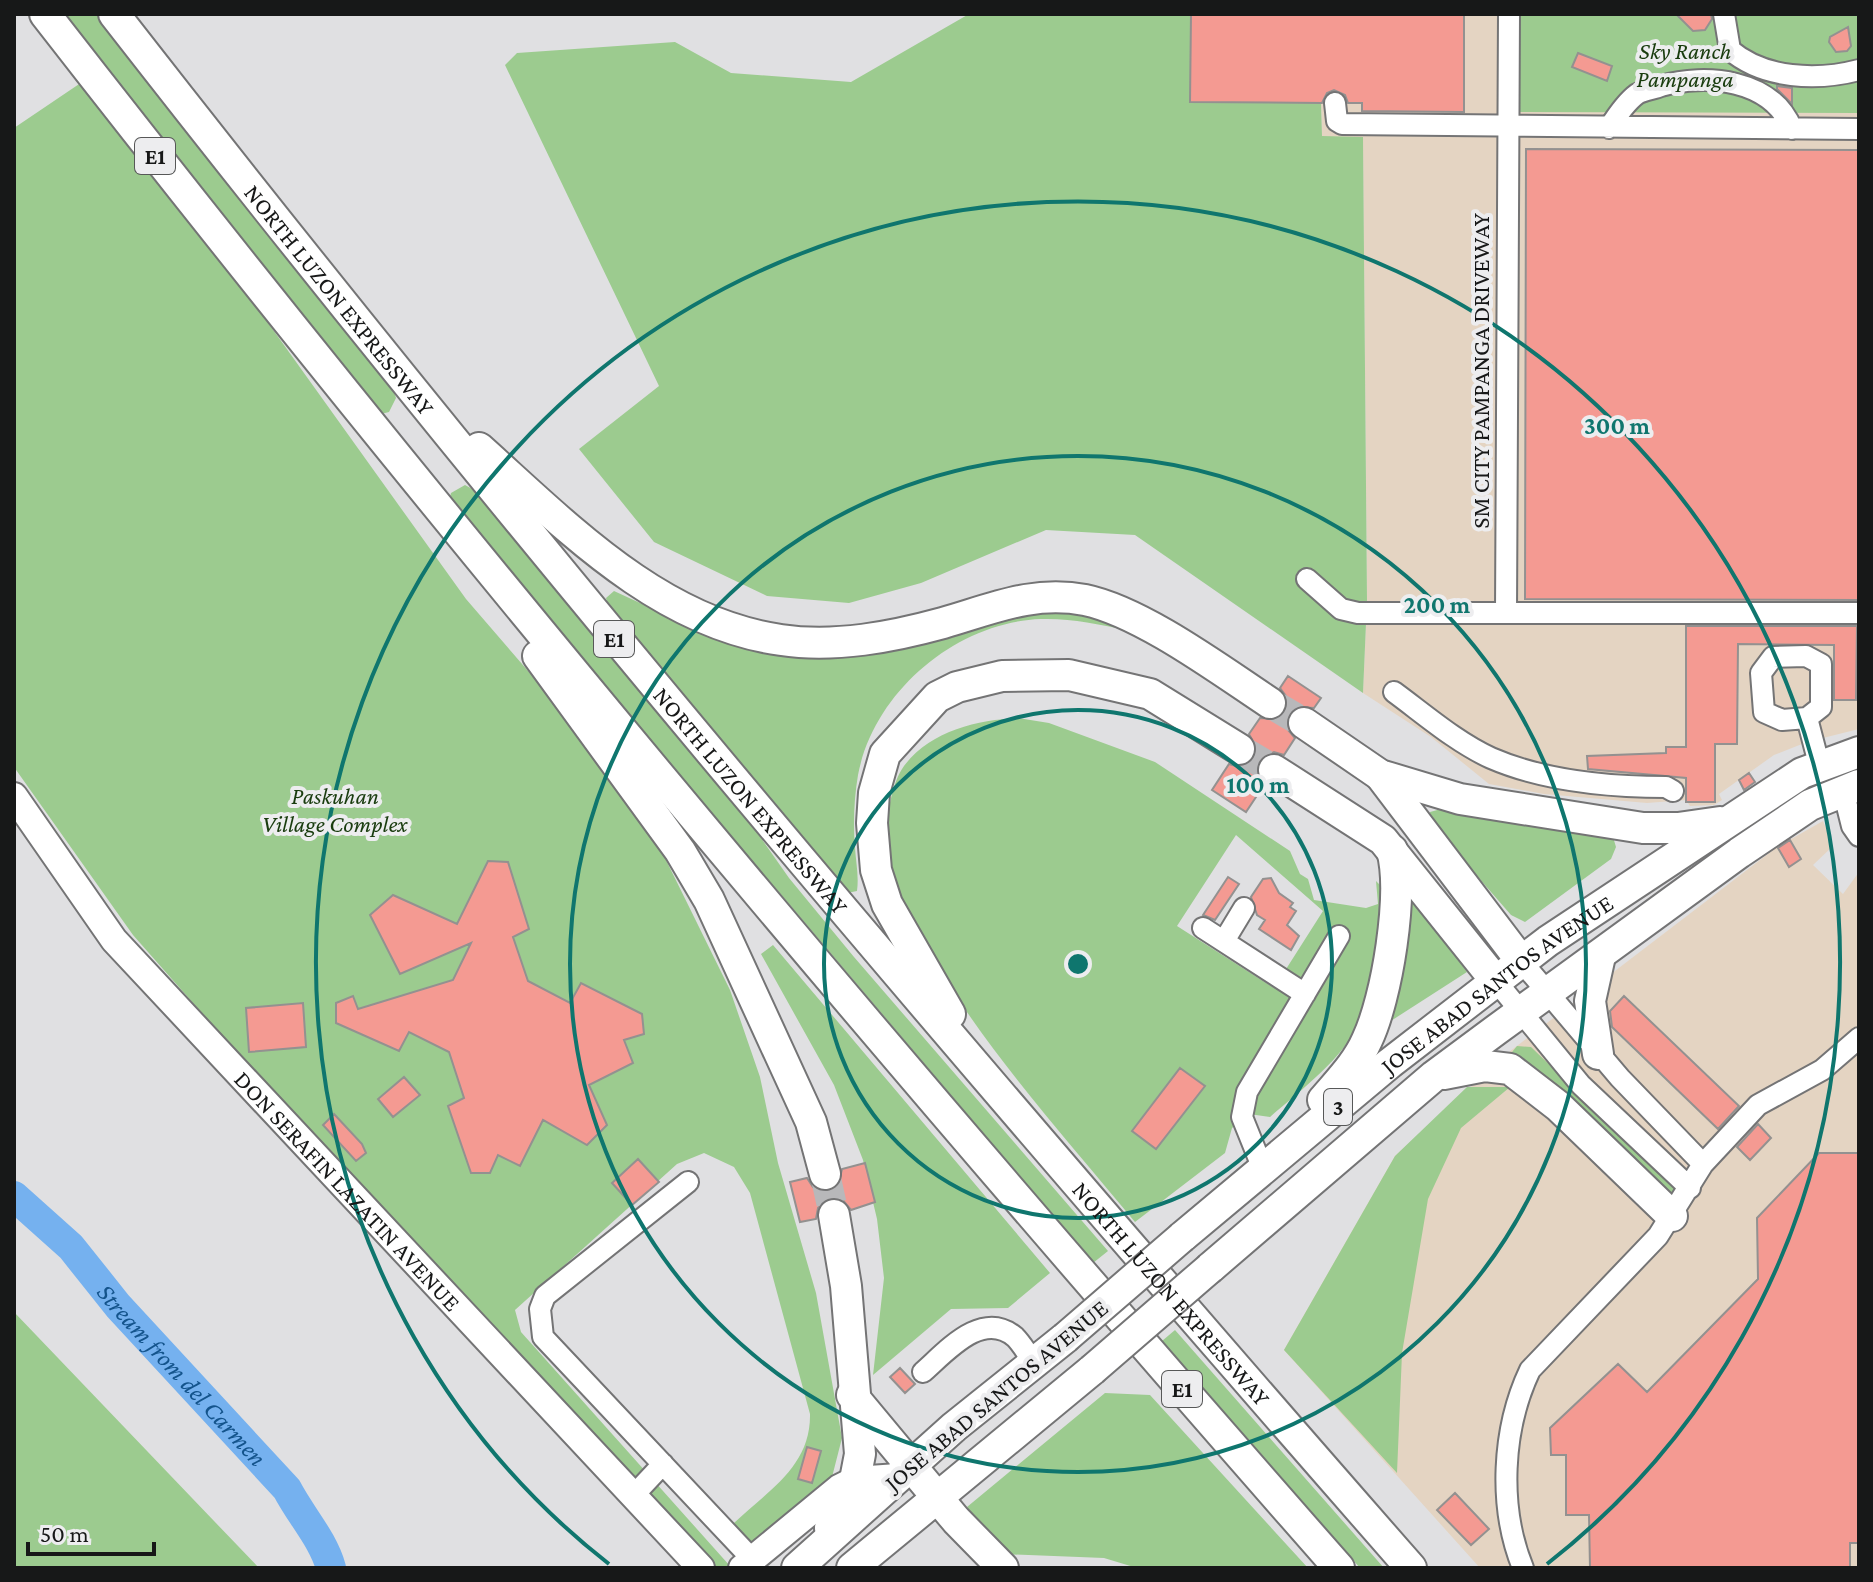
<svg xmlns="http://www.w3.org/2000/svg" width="1873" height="1582" font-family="'Crimson Pro',serif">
	<rect width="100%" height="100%" fill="#e0e0e2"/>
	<path fill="#e4d4c2" d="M1191,14H1859V729L1807,742L1774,755L1719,794L1722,800L1714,805L1690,806L1686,800L1647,803L1544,794L1489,784L1431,737L1363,693L1367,600L1363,138L1322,137L1321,103L1190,102Z
		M1823,821L1833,846L1813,865L1843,894L1859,872V1568H1480L1284,1350L1395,1156L1509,1052L1777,847Z"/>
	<path fill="#9ccb8f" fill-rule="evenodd" d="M60,14H100L393,389L396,398L389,412L381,414Z
		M969,14H1191V102L1321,103L1322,136L1363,137L1367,600L1363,693L1135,535L1046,530L921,583L849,603L767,596L654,542L579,449L659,386L505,65L517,53L675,42L731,73L851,82Z
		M1513,14H1859V113L1511,112Z
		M91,76L466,599L585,737L665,858L730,990L760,1077L778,1163L816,1293L842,1438L831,1481L753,1546L734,1523C769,1490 811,1466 810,1414L750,1193L734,1167L704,1153L677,1164L515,1310L521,1332L730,1566L712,1568L335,1164L133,935L14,767V128Z
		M465,485L476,491L719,778L789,878L854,957L1108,1251L1093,1263L778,891L683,791L449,501L451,493Z
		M614,591L690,626L744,644L973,623L1066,606L1126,630C1098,624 1070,618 1041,619C957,622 874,691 858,775C854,799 853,824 855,848C856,863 859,876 857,891L847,893L611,616L606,598Z
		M1018,718L1049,723L1155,762L1290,851L1300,874L1308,879L1314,900L1366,908L1378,904L1376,881L1388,893C1382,924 1374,994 1362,1019C1342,1060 1303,1088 1270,1117L1249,1114L1232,1128L1225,1153L1135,1222C1061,1132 980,1044 923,942C913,925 900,907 893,889C881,859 885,792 904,766C930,731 977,720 1018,718ZM1236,835L1323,911L1274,988L1177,926Z
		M1441,809L1613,837L1616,847L1611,859L1525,922L1511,915L1431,823L1430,812Z
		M1410,893L1467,972L1383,1026Z
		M773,945L1050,1273L1008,1308L951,1309L873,1375L884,1278L877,1219L863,1160L834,1085L761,954Z
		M1517,1046L1531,1047L1678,1189L1674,1198L1508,1057Z
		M1467,1087H1510L1461,1128L1428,1199L1402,1353L1397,1473L1284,1350L1395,1156Z
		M14,1312L259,1568H14Z
		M1175,1330L1384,1568H1360L1162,1341Z
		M1105,1393L1150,1395L1308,1568H1137L1104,1558L1002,1554L968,1519L967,1507Z"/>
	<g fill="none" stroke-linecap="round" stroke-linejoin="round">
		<path stroke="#75b1ef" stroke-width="30" id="s1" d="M14,1196L71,1247L118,1306L287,1489C301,1516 323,1539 331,1568"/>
	</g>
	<path fill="#f49a92" stroke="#939190" stroke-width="2" d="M1191,14H1464V112L1362,111V103H1348L1345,95L1334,90L1327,93L1322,103L1190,102Z
		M1676,14H1711L1712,19L1705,30L1693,31Z
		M1848,27L1851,46L1847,51L1836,52L1829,42L1830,37Z
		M1578,53L1612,66L1607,81L1572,67Z
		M1777,86L1792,88V104L1777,89Z
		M1526,149L1859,150V600L1525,599Z
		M1686,626H1857L1856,700H1834V645L1738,644L1737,744H1715V802H1686V778L1588,769L1587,756L1666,753V747H1686Z
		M1288,676L1321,698L1314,708L1297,707L1289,714L1288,730L1295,738L1284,755L1274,752L1259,760L1256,770L1264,785L1246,812L1212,790L1229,764L1239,767L1254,759L1257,749L1249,734L1260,718L1277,719L1285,712L1286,696L1280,688Z
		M1749,773L1755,782L1744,790L1739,780Z
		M1790,840L1801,859L1789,867L1778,848Z
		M488,861L508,862L529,929L513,937L528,981L570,1003L581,983L642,1014L644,1034L624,1040L633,1063L589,1085L607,1125L587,1145L543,1120L520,1166L498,1155L490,1173H471L448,1106L464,1098L449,1052L409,1032L399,1051L336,1023V1003L353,996L358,1009L453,980L471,943L400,974L370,915L393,895L457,924Z
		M1228,877L1239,884L1215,920L1203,915Z
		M1271,878L1279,893L1293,903L1290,907L1296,911L1287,925L1299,936L1291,950L1259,929L1265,920L1257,915L1251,897L1263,879Z
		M1624,996L1739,1106L1718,1129L1612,1027L1610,1011Z
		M303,1003L306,1047L249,1052L246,1008Z
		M1180,1068L1205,1086L1156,1149L1132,1131Z
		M404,1077L420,1095L393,1117L378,1099Z
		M334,1114L362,1144L366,1153L356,1161L323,1125Z
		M1758,1124L1771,1138L1750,1160L1737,1147Z
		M1819,1153H1859V1543H1850V1568H1590L1589,1515H1566V1455H1551L1550,1428L1618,1364L1647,1392L1758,1279L1757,1218Z
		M638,1159L659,1182L632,1205L612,1183Z
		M865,1163L875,1202L851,1210L841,1198L830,1197L818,1208L816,1219L800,1222L790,1182L807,1178L813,1187L829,1191L838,1186L842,1169Z
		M900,1368L915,1384L905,1393L890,1377Z
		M807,1447L821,1451L812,1483L798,1479Z
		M1455,1493L1489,1529L1471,1545L1437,1510Z"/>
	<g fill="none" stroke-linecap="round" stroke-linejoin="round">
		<path stroke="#b8b8ba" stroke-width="30" stroke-dasharray="30 15" stroke-linecap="butt" d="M1270,703L1304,723
			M1239,749L1274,770
			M825,1174L834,1215"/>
		<defs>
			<path id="minor" d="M1724,14L1730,50C1764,79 1817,81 1859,70
				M1335,103L1337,121L1342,124L1859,129
				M1609,128C1616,117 1626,102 1637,94C1643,90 1654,89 1661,86C1706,73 1772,79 1792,129
				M1307,579L1341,609L1358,613H1859
				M1506,613L1509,14
				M1394,692C1424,714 1456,742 1491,758C1544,781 1609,787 1666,787L1673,791
				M1807,718L1782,720L1764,712L1761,673L1773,657L1806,656L1821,664V707L1807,718L1819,764
				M1843,790L1852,826L1859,836
				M1203,928L1305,994
				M1224,941L1244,908
				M1521,961L1620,1078L1703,1164
				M1495,980L1581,1085L1690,1188
				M1263,1169L1242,1117L1247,1092L1339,936
				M688,1182L545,1296L540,1309L543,1337L752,1559
				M923,1372C946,1352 982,1309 1015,1337C1022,1344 1028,1355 1034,1362
				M633,1496L663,1464
				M1523,1568C1498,1507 1502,1429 1530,1370L1658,1236L1703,1164L1758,1105L1822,1070L1859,1038"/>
			<g id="major">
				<path id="s2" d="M14,796L114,940L701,1568"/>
				<path d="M742,1568L839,1488L855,1480L898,1477"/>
			</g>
			<g id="highway">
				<path d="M45,14C459,546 894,1062 1339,1568"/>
				<path id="s3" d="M114,14C529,547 966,1060 1411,1568"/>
				<path d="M479,448C566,526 659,623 781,640C835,648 892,637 943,623C992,609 1033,590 1085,600C1142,612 1220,670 1270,703"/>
				<path d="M538,656L680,851L709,900L811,1122L825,1174"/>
				<path d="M1304,723L1380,775L1460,799L1643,828H1678L1720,822"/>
				<path d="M1274,770L1383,840L1495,980"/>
				<path d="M1380,775L1521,961"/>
				<path d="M950,1014L887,904L876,870L872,823L874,793L885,754L937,697L957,687L1002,676L1069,675L1150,694L1239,749"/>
				<path d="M1598,1054L1590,1001L1600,956"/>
				<path d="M1444,1074L1485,1066L1510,1069L1558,1106L1672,1216"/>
				<path d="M1323,1100C1339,1081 1357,1063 1367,1040C1387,998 1404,894 1392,850"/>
				<path id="s4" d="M1182,1237L1390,1063L1548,941L1802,773L1859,752"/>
				<path d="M1210,1268L1434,1076L1496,1030L1739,853L1810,805L1859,785"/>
				<path d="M852,1395L956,1520L1003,1568"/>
				<path d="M830,1528L855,1480L860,1454L846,1286L834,1215"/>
				<path d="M797,1568L954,1427L1065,1338"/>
				<path d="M852,1568L1092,1370"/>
			</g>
		</defs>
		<use href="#minor" stroke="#747475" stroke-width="24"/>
		<use href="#major" stroke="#747475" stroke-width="30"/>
		<use href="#highway" stroke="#747475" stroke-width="34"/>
		<use href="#minor" stroke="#fff" stroke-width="20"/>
		<use href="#major" stroke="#fff" stroke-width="26"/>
		<use href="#highway" stroke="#fff" stroke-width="30"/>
		<defs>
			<path id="highway-bridge" d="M1065,1338L1182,1237
				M1092,1370L1210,1268"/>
		</defs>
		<use href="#highway-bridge" stroke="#747475" stroke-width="34" stroke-linecap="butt"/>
		<use href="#highway-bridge" stroke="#fff" stroke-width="30"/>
	</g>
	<g fill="none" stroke="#0f766e" stroke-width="4">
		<circle cx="1078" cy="964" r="254"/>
		<circle cx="1078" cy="964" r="508"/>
		<path d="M609 1564A762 762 0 1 1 1547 1564"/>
	</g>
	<g text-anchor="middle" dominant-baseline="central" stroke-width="8" stroke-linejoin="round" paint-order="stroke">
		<g fill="#ededef" stroke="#575858" stroke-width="2">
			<rect x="135" y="138" width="40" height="36" rx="6"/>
			<rect x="594" y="621" width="40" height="36" rx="6"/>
			<rect x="1324" y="1089" width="28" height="36" rx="6"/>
			<rect x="1162" y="1371" width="40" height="36" rx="6"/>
		</g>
		<g font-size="22" font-weight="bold" fill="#171818">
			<text x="155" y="156">E1</text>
			<text x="614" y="639">E1</text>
			<text x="1338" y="1107">3</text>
			<text x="1182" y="1389">E1</text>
		</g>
		<g font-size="24" font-style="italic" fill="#193c0e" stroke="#ededef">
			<text x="1685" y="50">Sky Ranch<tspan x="1685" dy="28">Pampanga</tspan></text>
			<text x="335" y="795">Paskuhan<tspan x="335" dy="28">Village Complex</tspan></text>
		</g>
		<g font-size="24" fill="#171818" stroke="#ededef">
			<text stroke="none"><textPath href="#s3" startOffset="364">NORTH LUZON EXPRESSWAY</textPath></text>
			<text transform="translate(1480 371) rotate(-90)">SM CITY PAMPANGA DRIVEWAY</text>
			<text stroke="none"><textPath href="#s3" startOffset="1012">NORTH LUZON EXPRESSWAY</textPath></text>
			<text stroke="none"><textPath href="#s4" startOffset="404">JOSE ABAD SANTOS AVENUE</textPath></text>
			<text stroke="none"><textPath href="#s2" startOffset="518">DON SERAFIN LAZATIN AVENUE</textPath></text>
			<text stroke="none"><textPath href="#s3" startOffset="1660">NORTH LUZON EXPRESSWAY</textPath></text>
			<text transform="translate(996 1395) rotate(-40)">JOSE ABAD SANTOS AVENUE</text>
		</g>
		<g font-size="26" font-style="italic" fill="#14548c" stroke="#ededef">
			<text stroke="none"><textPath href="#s1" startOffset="246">Stream from del Carmen</textPath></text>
		</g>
	</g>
	<circle cx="1078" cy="964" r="12" fill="#0f766e" stroke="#ededef" stroke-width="4"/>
	<g font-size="24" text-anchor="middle" font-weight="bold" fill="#0f766e" stroke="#ededef" stroke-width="8" stroke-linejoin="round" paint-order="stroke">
		<text x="1617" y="434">300 m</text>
		<text x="1437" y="613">200 m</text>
		<text x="1258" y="793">100 m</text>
	</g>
	<rect width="1873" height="1582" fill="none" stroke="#171818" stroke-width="32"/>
	<path d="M28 1542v12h126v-12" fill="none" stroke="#171818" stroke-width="4"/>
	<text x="40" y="1542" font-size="24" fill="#171818" stroke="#ededef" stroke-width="6" paint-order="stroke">50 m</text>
</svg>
